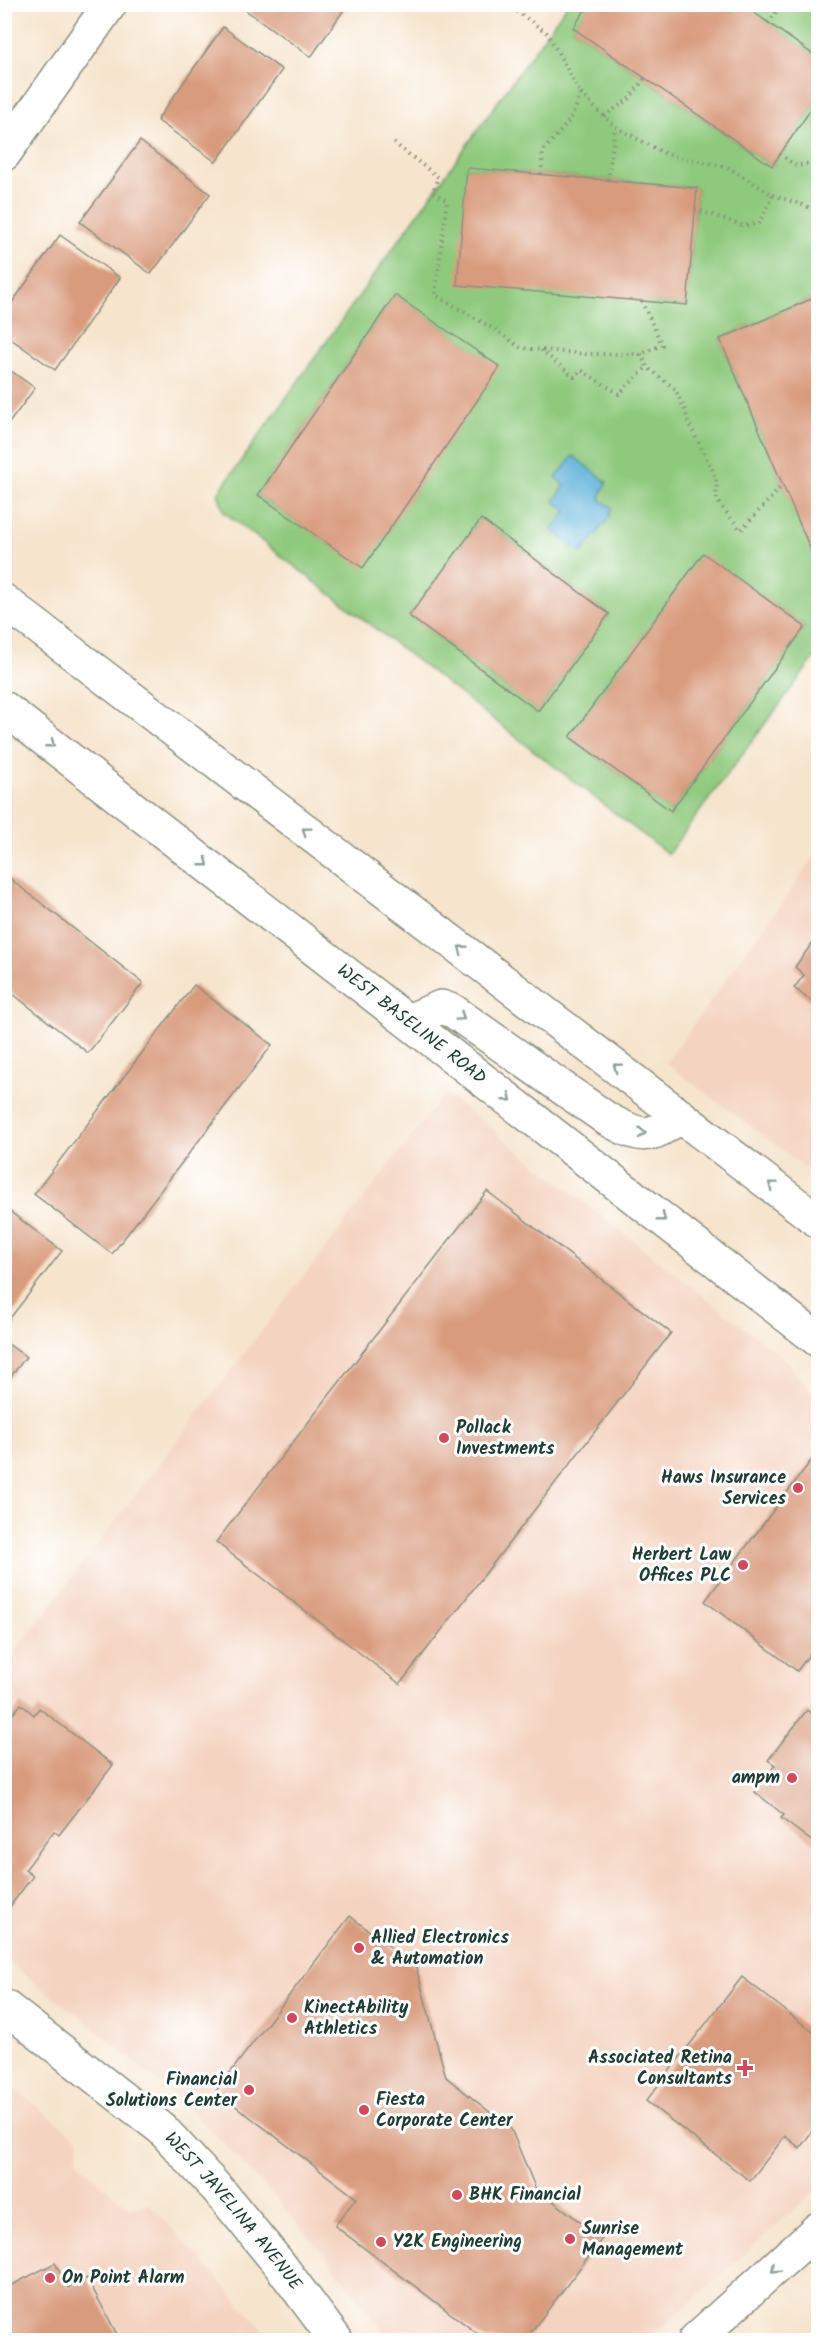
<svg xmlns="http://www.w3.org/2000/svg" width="823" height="2345" font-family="Kalam,sans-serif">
	<rect width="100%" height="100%" fill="#fff"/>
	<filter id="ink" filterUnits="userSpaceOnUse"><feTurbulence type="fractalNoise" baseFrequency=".0167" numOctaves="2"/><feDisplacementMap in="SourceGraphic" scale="12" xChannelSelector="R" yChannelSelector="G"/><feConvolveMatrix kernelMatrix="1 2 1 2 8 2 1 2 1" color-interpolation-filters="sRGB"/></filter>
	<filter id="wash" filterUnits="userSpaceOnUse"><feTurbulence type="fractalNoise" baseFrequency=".008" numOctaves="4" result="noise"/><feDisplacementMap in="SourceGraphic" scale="24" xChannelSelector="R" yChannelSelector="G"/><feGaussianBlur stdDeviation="1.35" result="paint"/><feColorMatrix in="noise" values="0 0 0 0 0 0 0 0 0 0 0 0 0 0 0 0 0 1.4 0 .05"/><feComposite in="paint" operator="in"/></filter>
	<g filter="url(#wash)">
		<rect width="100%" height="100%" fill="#f6e4cc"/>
		<path fill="#f4d3c0" d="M818,852V1177L666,1063Z
			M445,1093L783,1358L818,1400V2188L673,2318L643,2340H390L328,2259L272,2194L211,2130L153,2077L83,2019L5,1960L4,1666Z
			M4,2080L78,2139L79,2151L76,2161L129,2208L149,2204L197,2255L272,2340H5Z"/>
		<path fill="#8ec97d" stroke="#568358" stroke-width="1.5" fill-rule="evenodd" d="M567,5H589L573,28L772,166L818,99V296L720,339L813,554L818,553V653L668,854L224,512L218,493ZM467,168L697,188L687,305L641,300ZM395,295L499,367L363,567L258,495ZM565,486L601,491V500L611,507L609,513L554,501ZM481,519L609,614L538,711L409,616ZM703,554L805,627L671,811L570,737Z
			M742,5H818V58Z"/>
		<path fill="#5eb2da" stroke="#3e7887" stroke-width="1.5" d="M573,456L607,482L600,496L601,500L612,507L609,518L581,553L552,530L567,511L554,501L565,486L556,478Z"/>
		<g id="blocks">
			<path fill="#d99b7e" d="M237,4H348L311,57Z
				M589,4H742L818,58V99L772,166L573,28Z
				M223,27L282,70L216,162L157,120Z
				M140,141L210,194L151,274L80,222Z
				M467,168L697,188L687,305L457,285Z
				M60,235L120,278L55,370L4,334V314Z
				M395,295L500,367L363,568L258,495Z
				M818,296V553L813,555L720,339Z
				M4,366L35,388L4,430Z
				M481,519L609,614L538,711L409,616Z
				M703,553L805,627L671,811L570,737Z
				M4,874L143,983L88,1053L4,987Z
				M818,935V1006L794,988L804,975L795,967Z
				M194,985L272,1045L112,1254L34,1194Z
				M487,1191L671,1333L400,1684L216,1542Z
				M4,1207L62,1251L4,1326Z
				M4,1341L26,1357L4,1385Z
				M813,1458L818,1462V1643L797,1671L705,1601Z
				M21,1704L34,1715L39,1708L113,1765L59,1835L54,1831L25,1870L33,1876L4,1914V1725Z
				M807,1710L818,1719V1846L781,1818L784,1815L755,1792L775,1765L768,1760Z
				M350,1916L416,1967L446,2077L511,2129L535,2187L602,2239L525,2340H486L335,2226L356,2198L216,2091Z
				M742,1977L818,2036V2123L800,2148L785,2136L750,2181L646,2101Z
				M55,2263L68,2288L87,2278L120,2340H4V2289Z"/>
		</g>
	</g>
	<g filter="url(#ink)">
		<use href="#blocks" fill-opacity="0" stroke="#8a9080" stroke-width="1.5"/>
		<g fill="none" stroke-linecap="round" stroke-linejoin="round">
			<defs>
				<g id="minor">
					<path d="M4,154L110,4"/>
					<path id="s1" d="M4,2006L162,2129L221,2193L280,2265L336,2340"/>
				</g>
				<g id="major">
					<path d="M4,601L818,1221"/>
					<path id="s2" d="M4,708L818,1340"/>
					<path d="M408,1021L441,1007L453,1011L607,1119C642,1138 648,1140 681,1116"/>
					<path d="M695,2340L818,2229"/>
				</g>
			</defs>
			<use href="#minor" stroke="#8a9080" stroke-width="36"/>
			<use href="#major" stroke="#8a9080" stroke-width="36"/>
			<path stroke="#8a9080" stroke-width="4" stroke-dasharray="1.5 4.5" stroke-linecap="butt" d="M507,4L547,33L581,94L570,120L543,151L541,174
				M810,4L818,9
				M768,23L782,4
				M581,94L615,127L666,154L727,167L773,195L759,223L744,226L695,209
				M604,116L629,99L645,78
				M394,143L438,177L433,192L447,201L435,295L494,329L521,348L586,354H641L662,345L641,300
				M780,154L796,166L807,164L815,167L818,162
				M608,180L615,127
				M773,195L811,208L818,207
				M541,350L574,377L581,370L619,394L647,367
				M641,354L647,367L675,389L685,410L688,422L716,477L717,501L741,530L783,485"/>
			<use href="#minor" stroke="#fff" stroke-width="33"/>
			<use href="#major" stroke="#fff" stroke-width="33"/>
		</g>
		<defs><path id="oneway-chevron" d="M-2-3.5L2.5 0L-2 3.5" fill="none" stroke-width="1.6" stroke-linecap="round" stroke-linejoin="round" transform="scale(1.5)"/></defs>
		<g stroke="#8f9e9a">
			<use href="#oneway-chevron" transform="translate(51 744) rotate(38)"/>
			<use href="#oneway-chevron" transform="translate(306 831) rotate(-143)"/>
			<use href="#oneway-chevron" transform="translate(205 863) rotate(38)"/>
			<use href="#oneway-chevron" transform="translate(462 949) rotate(-143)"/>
			<use href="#oneway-chevron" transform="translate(461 1017) rotate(34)"/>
			<use href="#oneway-chevron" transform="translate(617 1067) rotate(-143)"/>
			<use href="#oneway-chevron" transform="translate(508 1098) rotate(38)"/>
			<use href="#oneway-chevron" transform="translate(642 1133) rotate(2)"/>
			<use href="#oneway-chevron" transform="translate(772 1185) rotate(-143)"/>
			<use href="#oneway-chevron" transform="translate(662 1218) rotate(38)"/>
			<use href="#oneway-chevron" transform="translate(775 2269) rotate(137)"/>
		</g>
	</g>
	<g fill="#d1495b" stroke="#fff" stroke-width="2">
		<circle cx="444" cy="1438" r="6"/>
		<circle cx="798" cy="1488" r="6"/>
		<circle cx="743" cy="1565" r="6"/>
		<circle cx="792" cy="1778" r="6"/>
		<circle cx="359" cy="1948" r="6"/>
		<circle cx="292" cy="2018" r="6"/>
		<path d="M742 2059h6v6h6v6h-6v6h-6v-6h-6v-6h6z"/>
		<circle cx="249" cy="2090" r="6"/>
		<circle cx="364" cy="2110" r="6"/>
		<circle cx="457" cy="2195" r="6"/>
		<circle cx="570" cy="2239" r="6"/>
		<circle cx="381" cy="2242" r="6"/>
		<circle cx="50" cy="2278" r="6"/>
	</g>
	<g text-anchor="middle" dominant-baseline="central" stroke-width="6" stroke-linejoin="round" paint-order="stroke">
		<g font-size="18" fill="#1f3d34" stroke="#fff">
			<text stroke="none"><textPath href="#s2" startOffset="516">WEST BASELINE ROAD</textPath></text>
			<text stroke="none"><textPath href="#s1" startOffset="309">WEST JAVELINA AVENUE</textPath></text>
		</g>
		<g font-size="18" font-weight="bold" fill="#1f3d34" stroke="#fff" text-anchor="start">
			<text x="456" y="1428">Pollack<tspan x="456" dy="21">Investments</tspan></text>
			<text x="786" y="1478" text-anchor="end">Haws Insurance<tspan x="786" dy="21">Services</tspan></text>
			<text x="731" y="1555" text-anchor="end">Herbert Law<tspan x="731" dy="21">Offices PLC</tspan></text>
			<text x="780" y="1778" text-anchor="end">ampm</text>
			<text x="371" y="1938">Allied Electronics<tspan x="371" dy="21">&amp; Automation</tspan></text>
			<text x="304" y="2008">KinectAbility<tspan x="304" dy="21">Athletics</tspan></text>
			<text x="732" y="2058" text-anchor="end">Associated Retina<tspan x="732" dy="21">Consultants</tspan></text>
			<text x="237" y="2080" text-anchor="end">Financial<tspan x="237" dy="21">Solutions Center</tspan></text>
			<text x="376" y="2100">Fiesta<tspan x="376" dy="21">Corporate Center</tspan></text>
			<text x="469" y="2195">BHK Financial</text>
			<text x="582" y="2229">Sunrise<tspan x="582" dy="21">Management</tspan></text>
			<text x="393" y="2242">Y2K Engineering</text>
			<text x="62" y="2278">On Point Alarm</text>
		</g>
	</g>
	<rect width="823" height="2345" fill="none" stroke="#fff" stroke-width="24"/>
</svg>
